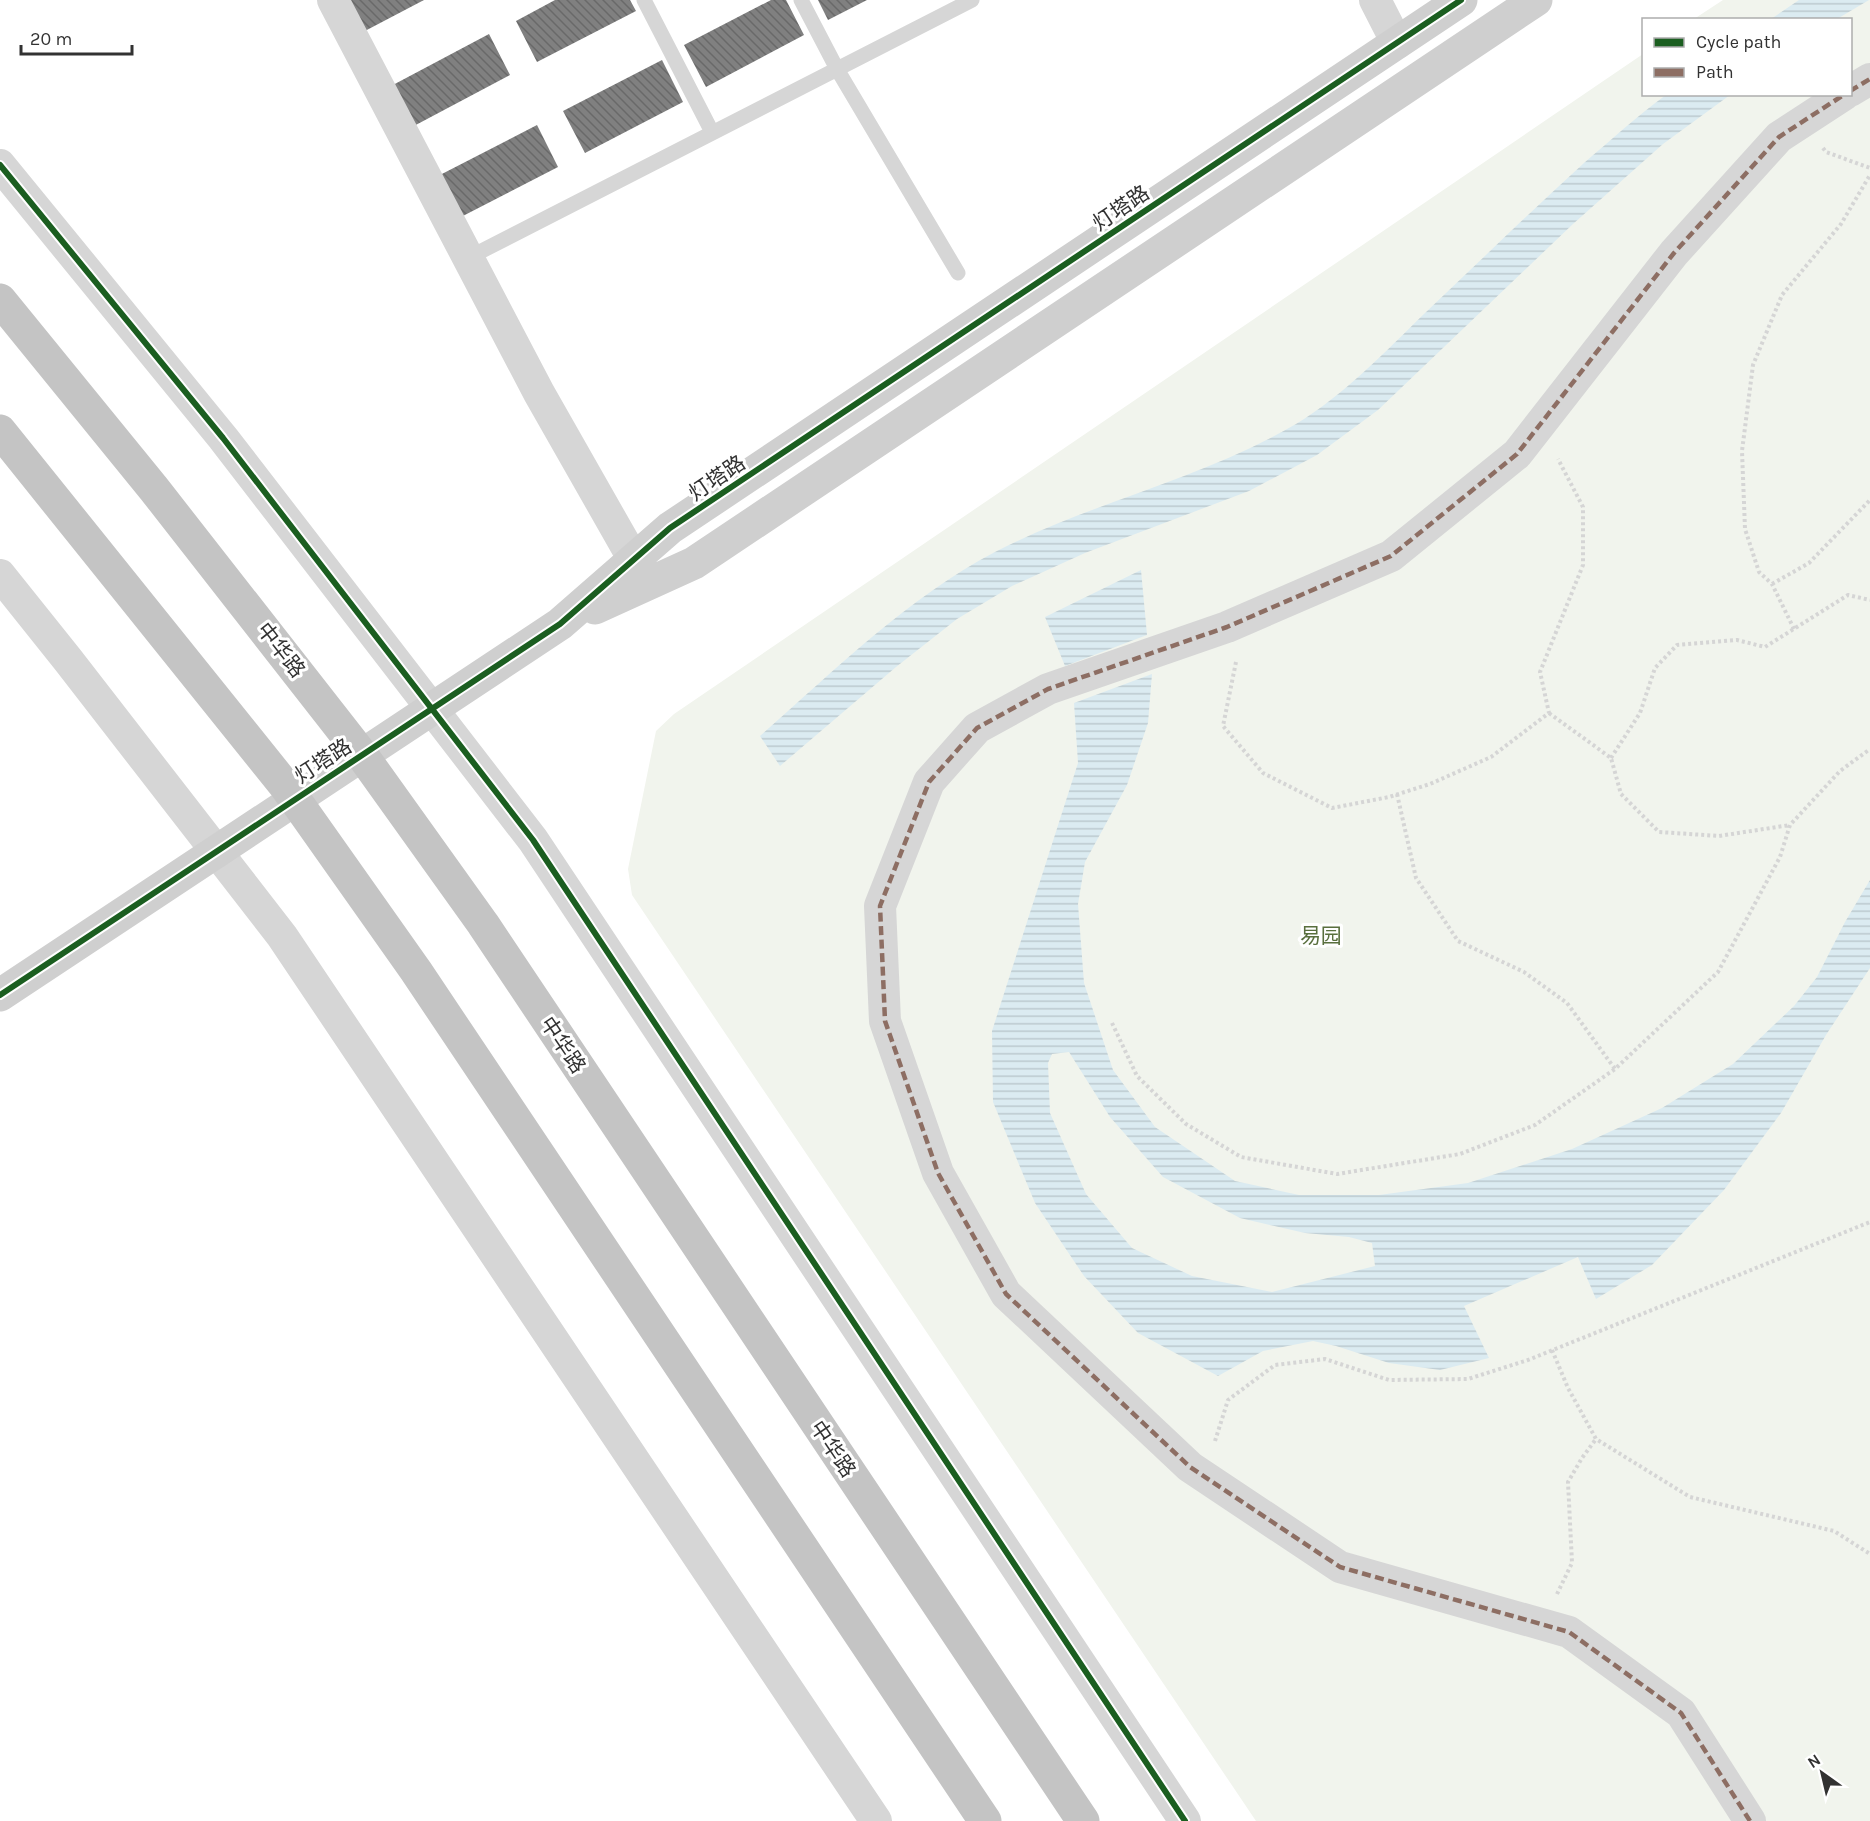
<svg xmlns="http://www.w3.org/2000/svg" width="1870" height="1821" font-family="Karla,'Noto Sans SC',sans-serif">
	<defs>
		<pattern id="water-rules" width="6" height="5" patternUnits="userSpaceOnUse" patternTransform="scale(1.5)"><rect width="6" height="5" fill="#dbebf1"/><path d="M0 2.5h6" fill="none" stroke="#bccacf"/></pattern>
		<pattern id="building-back-hatch" width="6" height="6" patternUnits="userSpaceOnUse" patternTransform="scale(1.5)"><rect width="6" height="6" fill="#808080"/><path d="M-1 5l2 2M0 0l6 6M5-1l2 2" fill="none" stroke="#696969"/></pattern>
	</defs>
	<rect width="100%" height="100%" fill="#fff"/>
	<path fill="#f1f4ed" d="M1723,0H1870V1821H1256L632,895L628,869L656,731L674,714L1643,54L1644,94H1850V20L1694,19Z"/>
	<path fill="url(#water-rules)" fill-rule="evenodd" d="M1799,0H1869L1837,19H1771Z
		M1666,95H1730L1663,144L1573,224L1378,410L1317,455L1249,491L1085,553L1012,586L957,619L896,667L780,766L760,736C834,671 907,598 995,552C1092,502 1202,479 1296,424C1344,395 1384,353 1424,314C1477,264 1530,212 1584,163C1611,140 1637,116 1666,95Z
		M1141,570L1147,635L1065,666L1045,617Z
		M1152,674L1148,723L1127,785L1085,862L1078,904L1084,983L1113,1070L1155,1127L1235,1181L1299,1195H1379L1468,1183L1572,1149L1662,1108L1733,1064L1794,1006L1817,977L1845,922L1870,880V968L1826,1035L1781,1113L1724,1190L1652,1265L1596,1299L1578,1257L1464,1306L1489,1358L1440,1370L1389,1363L1336,1346L1313,1341L1263,1351L1218,1376L1138,1333L1084,1276L1035,1203L993,1102L992,1031L1078,763L1074,703ZM1069,1052L1110,1117L1163,1177L1240,1218L1305,1233L1349,1237L1372,1243L1375,1266L1272,1292L1192,1276L1132,1248L1086,1194L1050,1113L1048,1063L1052,1054Z"/>
	<path fill="url(#building-back-hatch)" d="M346,0H424L363,32Z
		M555,0H630L636,11L537,62L516,21Z
		M771,0H786L804,35L706,87L684,45Z
		M818,0H867L828,20Z
		M489,34L510,75L412,127L391,86Z
		M662,60L683,102L585,153L563,111Z
		M537,125L558,167L459,218L438,176Z"/>
	<g fill="none" stroke-linecap="round" stroke-linejoin="round">
		<path stroke="#d5d5d5" stroke-width="4" stroke-dasharray="3 3" stroke-linecap="butt" d="M1823,148L1826,152L1870,168
			M1772,584L1809,563L1870,500
			M1794,629L1772,584L1759,572L1745,529L1742,451L1753,365L1782,295L1841,224L1870,175
			M1236,662L1223,726L1263,773L1332,808L1389,797L1430,784L1491,757L1549,713L1540,672L1583,565V507L1558,459
			M1549,713L1611,758L1621,794L1659,832L1719,836L1790,825
			M1611,758L1640,713L1655,668L1677,645L1737,640L1765,647L1848,595L1870,600
			M1397,794L1416,878L1458,941L1524,972L1567,1003L1615,1069
			M1112,1023L1137,1076L1186,1124L1241,1157L1337,1174L1460,1154L1535,1125L1615,1069L1718,972L1780,857L1790,825L1840,771L1870,749
			M1552,1350L1568,1388L1596,1439L1690,1497L1834,1531L1870,1554
			M1215,1441L1228,1400L1275,1365L1325,1359L1389,1380L1468,1379L1528,1360L1870,1222
			M1557,1594L1572,1563L1568,1482L1582,1458L1596,1439"/>
		<path stroke="#d6d6d6" stroke-width="15" d="M644,0L712,132
			M801,0L837,69L958,273
			M468,258L972,0"/>
		<path stroke="#d6d6d6" stroke-width="32" d="M333,0L539,393L634,560
			M1375,0L1397,43
			M1850,91L1870,79
			M0,165L223,438L533,840L1185,1821
			M0,575L68,660L282,936L876,1821
			M1750,1821L1681,1713L1569,1632L1340,1567L1190,1467L1006,1294L938,1173L885,1021L880,906L929,782L977,728L1048,689L1227,627L1391,556L1517,454L1674,253L1779,137L1845,94"/>
		<path stroke="#cfcfcf" stroke-width="33" d="M595,608L694,563L1536,0
			M0,995L560,624L670,528L1461,0"/>
		<path stroke="#c4c4c4" stroke-width="33" d="M0,300L154,489L362,755L483,924L1083,1821
			M0,431L286,787L416,971L985,1821"/>
		<path stroke="#8d6e63" stroke-width="4.5" stroke-dasharray="9 4.5" stroke-linecap="butt" d="M1850,91L1870,79
			M1750,1821L1681,1713L1569,1632L1340,1567L1190,1467L1006,1294L938,1173L885,1021L880,906L929,782L977,728L1048,689L1227,627L1391,556L1517,454L1674,253L1779,137L1845,94"/>
		<defs>
			<path id="cycleway" d="M0,165L223,438L533,840L1185,1821
				M0,995L560,624L670,528L1461,0"/>
		</defs>
		<use href="#cycleway" stroke="#fff" stroke-width="10"/>
		<use href="#cycleway" stroke="#1b5e20" stroke-width="6"/>
	</g>
	<g text-anchor="middle" dominant-baseline="central" stroke-width="6" stroke-linejoin="round" paint-order="stroke">
		<g font-size="21" fill="#323232" stroke="#fff">
			<text transform="translate(1121 208) rotate(-34)">灯塔路</text>
			<text transform="translate(717 478) rotate(-34)">灯塔路</text>
			<text transform="translate(281 650) rotate(52)">中华路</text>
			<text transform="translate(323 761) rotate(-33)">灯塔路</text>
			<text transform="translate(563 1045) rotate(56)">中华路</text>
			<text transform="translate(833 1449) rotate(56)">中华路</text>
		</g>
		<g font-size="21" fill="#596f3e" stroke="#fff">
			<text x="1321" y="936">易园</text>
		</g>
	</g>
	<rect x="1642" y="18" width="210" height="78" fill="#ffffff" stroke="#adadad" stroke-width="1.5"/>
	<rect x="1654" y="38" width="30" height="9" fill="#1b5e20" stroke="#adadad" stroke-width="1.5"/>
	<text x="1696" y="48" font-size="18" fill="#323232">Cycle path</text>
	<rect x="1654" y="68" width="30" height="9" fill="#8d6e63" stroke="#adadad" stroke-width="1.5"/>
	<text x="1696" y="78" font-size="18" fill="#323232">Path</text>
	<g transform="translate(1822 1773) rotate(326)" stroke="#ffffff" stroke-width="4.5" paint-order="stroke">
	<path d="M0-4.5L10 22L0 15L-10 22Z" fill="#323232"/>
	<text y="-9" font-size="16" font-weight="bold" text-anchor="middle" fill="#323232">N</text>
	</g>
	<path d="M21 45v9h111v-9" fill="none" stroke="#323232" stroke-width="3"/>
	<text x="30" y="45" font-size="18" fill="#323232" stroke="#ffffff" stroke-width="4.5" paint-order="stroke">20 m</text>
</svg>
